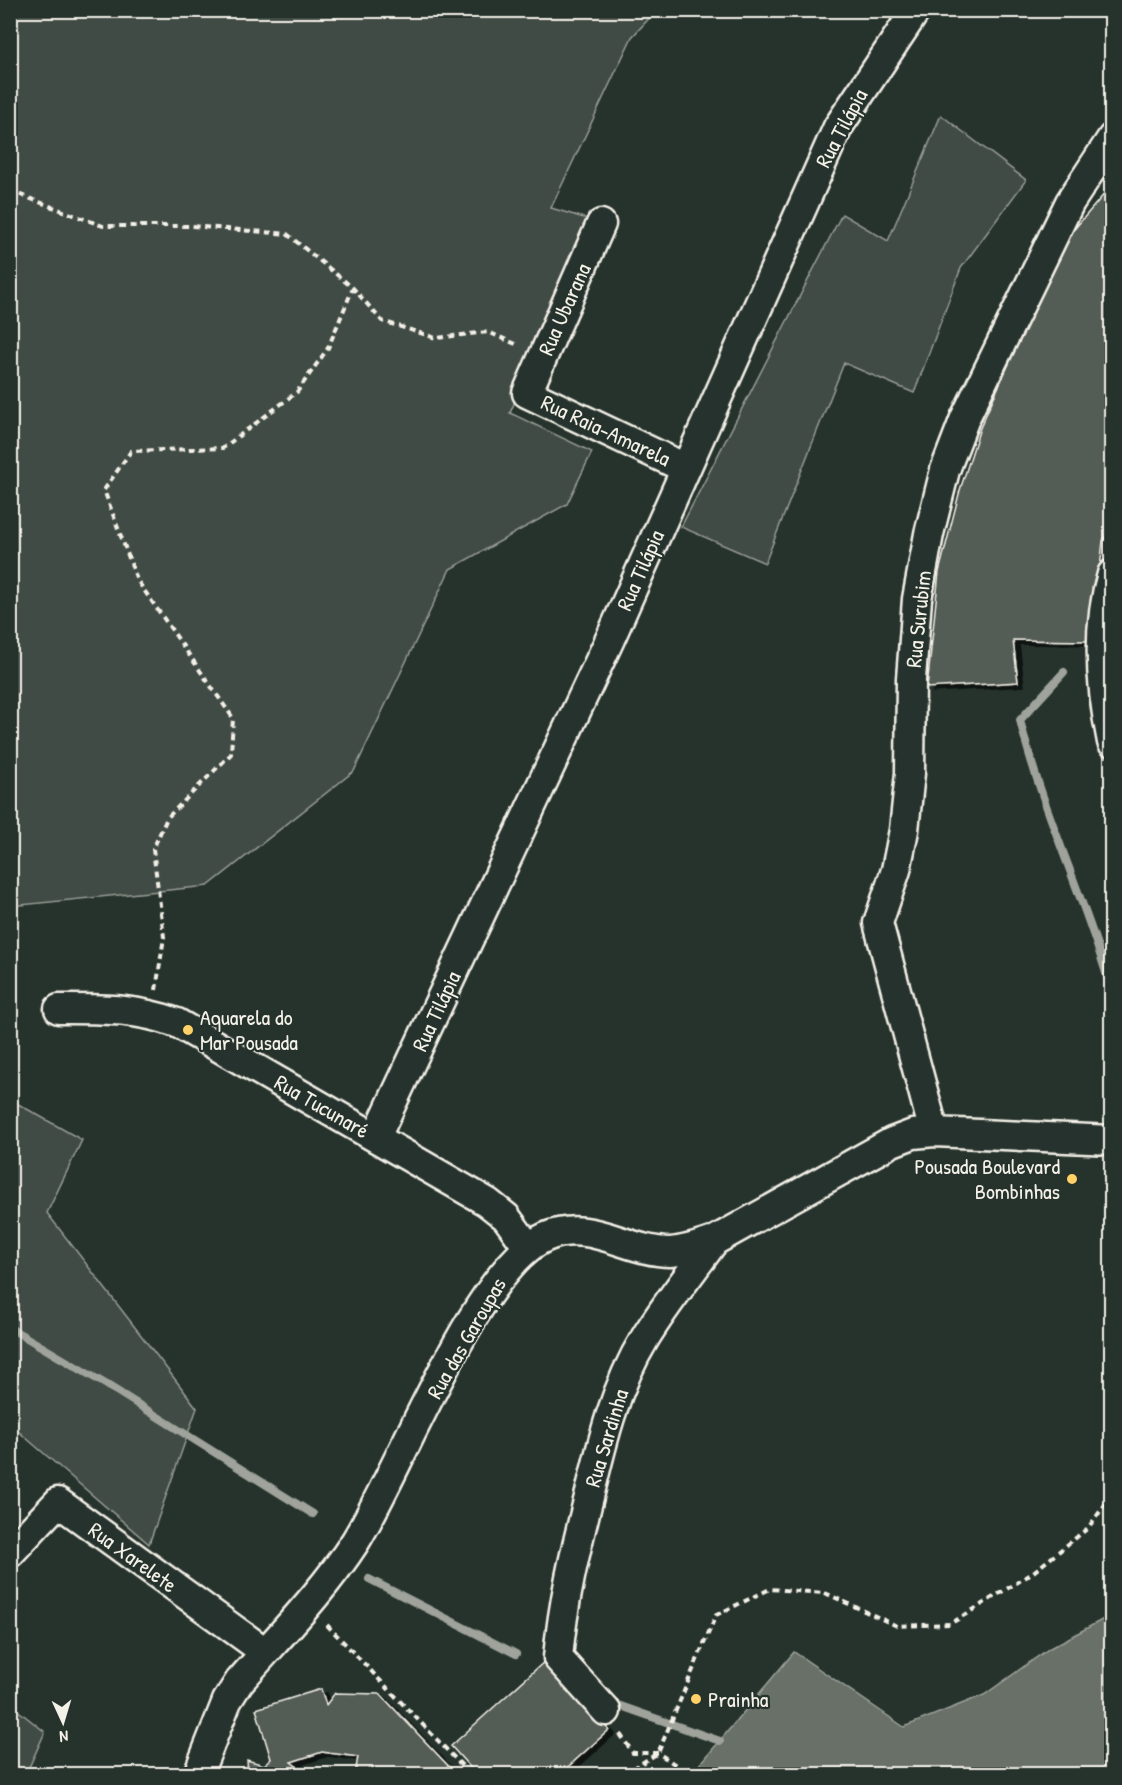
<svg xmlns="http://www.w3.org/2000/svg" width="1122" height="1785" font-family="'Patrick Hand',sans-serif">
	<defs>
		<filter id="shadow"><feDropShadow dx="6" dy="4" stdDeviation="0" flood-color="#0009"/></filter>
	</defs>
	<rect width="100%" height="100%" fill="#26332d"/>
	<filter id="ink" filterUnits="userSpaceOnUse"><feTurbulence type="fractalNoise" baseFrequency=".0167" numOctaves="2"/><feDisplacementMap in="SourceGraphic" scale="12" xChannelSelector="R" yChannelSelector="G"/><feConvolveMatrix kernelMatrix="1 2 1 2 8 2 1 2 1" color-interpolation-filters="sRGB"/></filter>
	<g filter="url(#ink)">
		<path fill="#414b45" stroke="#9a9e96" stroke-width="1.5" d="M11,11H656L632,37L551,208L594,221L510,413L592,452L567,504L450,569L354,771L208,886L11,906Z
			M941,115L1026,180L961,268L914,393L844,363L765,563L681,527L842,214L888,241Z
			M11,1100L82,1140L47,1213L197,1408L149,1544L11,1425Z
			M11,1705L45,1732L26,1774H11Z"/>
		<path fill="#676f68" stroke="#9fa39b" stroke-width="1.5" d="M1111,1615V1774H692L794,1652L904,1727L984,1695L1050,1648Z"/>
		<g fill="none" stroke-linecap="round" stroke-linejoin="round">
			<path stroke="#9fa39b" stroke-width="8" d="M1064,672L1020,720C1043,814 1086,900 1112,993
				M10,1328L107,1385L313,1514
				M369,1579L516,1654
				M615,1704L720,1741"/>
		</g>
		<path fill="#525c55" stroke="#f4f1e8" stroke-width="1.5" filter="url(#shadow)" d="M1112,185V524L1103,541L1092,641L1013,640L1018,682L927,688L939,572L960,490L980,428L1064,241Z
			M545,1661L609,1730L560,1774H476L451,1746Z
			M321,1689L326,1705L335,1693L380,1694L456,1774H355L358,1757L322,1752L291,1762L307,1774H248L247,1760L264,1765L271,1759L256,1709Z"/>
		<g fill="none" stroke-linecap="round" stroke-linejoin="round">
			<defs>
				<path id="minor" d="M601,224L527,393L685,468
					M1112,574C1096,627 1101,689 1112,742
					M59,1009C103,1009 135,1008 177,1023L487,1202L506,1217L528,1247
					M934,1132L878,923L896,870L904,830L910,773L911,679L917,599L929,534L945,470L965,418L1070,202L1112,138
					M376,1137L610,639L838,127L916,10
					M10,1553L58,1502L265,1652
					M606,1711L558,1658C563,1601 575,1552 589,1497C602,1442 615,1387 645,1338C665,1305 691,1273 714,1241
					M198,1774L227,1701L239,1682C279,1636 322,1593 355,1542C399,1472 476,1267 546,1237C590,1218 627,1252 670,1252C685,1251 700,1246 714,1241L892,1142L913,1134L934,1132L1112,1140"/>
			</defs>
			<use href="#minor" stroke="#f4f1e8" stroke-width="33"/>
			<path stroke="#f4f1e8" stroke-width="4" stroke-dasharray="6 4.5" stroke-linecap="butt" d="M10,191L103,226H192L287,234L353,288L382,321L436,338L488,332L518,345
				M156,990L164,937L153,849L167,818L231,754L233,718L137,580L104,490L131,451L223,448L297,392L328,348L353,288
				M327,1625L470,1774
				M620,1734L633,1753H658L689,1774
				M624,1774L658,1753L716,1615L770,1589L825,1593L897,1626L950,1624L1031,1574L1088,1528L1112,1495"/>
			<use href="#minor" stroke="#26332d" stroke-width="28"/>
		</g>
	</g>
	<g fill="#ffd166" stroke="#26332d" stroke-width="2">
		<circle cx="188" cy="1030" r="6"/>
		<circle cx="1072" cy="1179" r="6"/>
		<circle cx="696" cy="1699" r="6"/>
	</g>
	<g text-anchor="middle" dominant-baseline="central" stroke-width="4.5" stroke-linejoin="round" paint-order="stroke">
		<g font-size="22" fill="#f4f1e8" stroke="#26332d">
			<text transform="translate(841 128) rotate(-62)">Rua Tilápia</text>
			<text transform="translate(564 309) rotate(-66)">Rua Ubarana</text>
			<text transform="translate(606 430) rotate(25)">Rua Raia-Amarela</text>
			<text transform="translate(640 570) rotate(-66)">Rua Tilápia</text>
			<text transform="translate(918 619) rotate(-84)">Rua Surubim</text>
			<text transform="translate(436 1011) rotate(-65)">Rua Tilápia</text>
			<text transform="translate(322 1106) rotate(30)">Rua Tucunaré</text>
			<text transform="translate(466 1338) rotate(-60)">Rua das Garoupas</text>
			<text transform="translate(606 1438) rotate(-73)">Rua Sardinha</text>
			<text transform="translate(133 1557) rotate(36)">Rua Xarelete</text>
		</g>
		<g font-size="22" fill="#f4f1e8" stroke="#26332d" text-anchor="start">
			<text x="200" y="1017">Aquarela do<tspan x="200" dy="25">Mar Pousada</tspan></text>
			<text x="1060" y="1166" text-anchor="end">Pousada Boulevard<tspan x="1060" dy="25">Bombinhas</tspan></text>
			<text x="708" y="1699">Prainha</text>
		</g>
	</g>
	<rect width="1122" height="1785" fill="none" stroke="#26332d" stroke-width="36"/>
	<rect x="18" y="18" width="1086" height="1749" fill="none" stroke="#f4f1e8" stroke-width="2" filter="url(#ink)"/>
	<g transform="translate(63 1722) rotate(176)" stroke="#26332d" stroke-width="4.5" paint-order="stroke">
	<path d="M0-4.5L10 22L0 15L-10 22Z" fill="#f4f1e8"/>
	<text y="-9" font-size="16" font-weight="bold" text-anchor="middle" fill="#f4f1e8">N</text>
	</g>
</svg>
